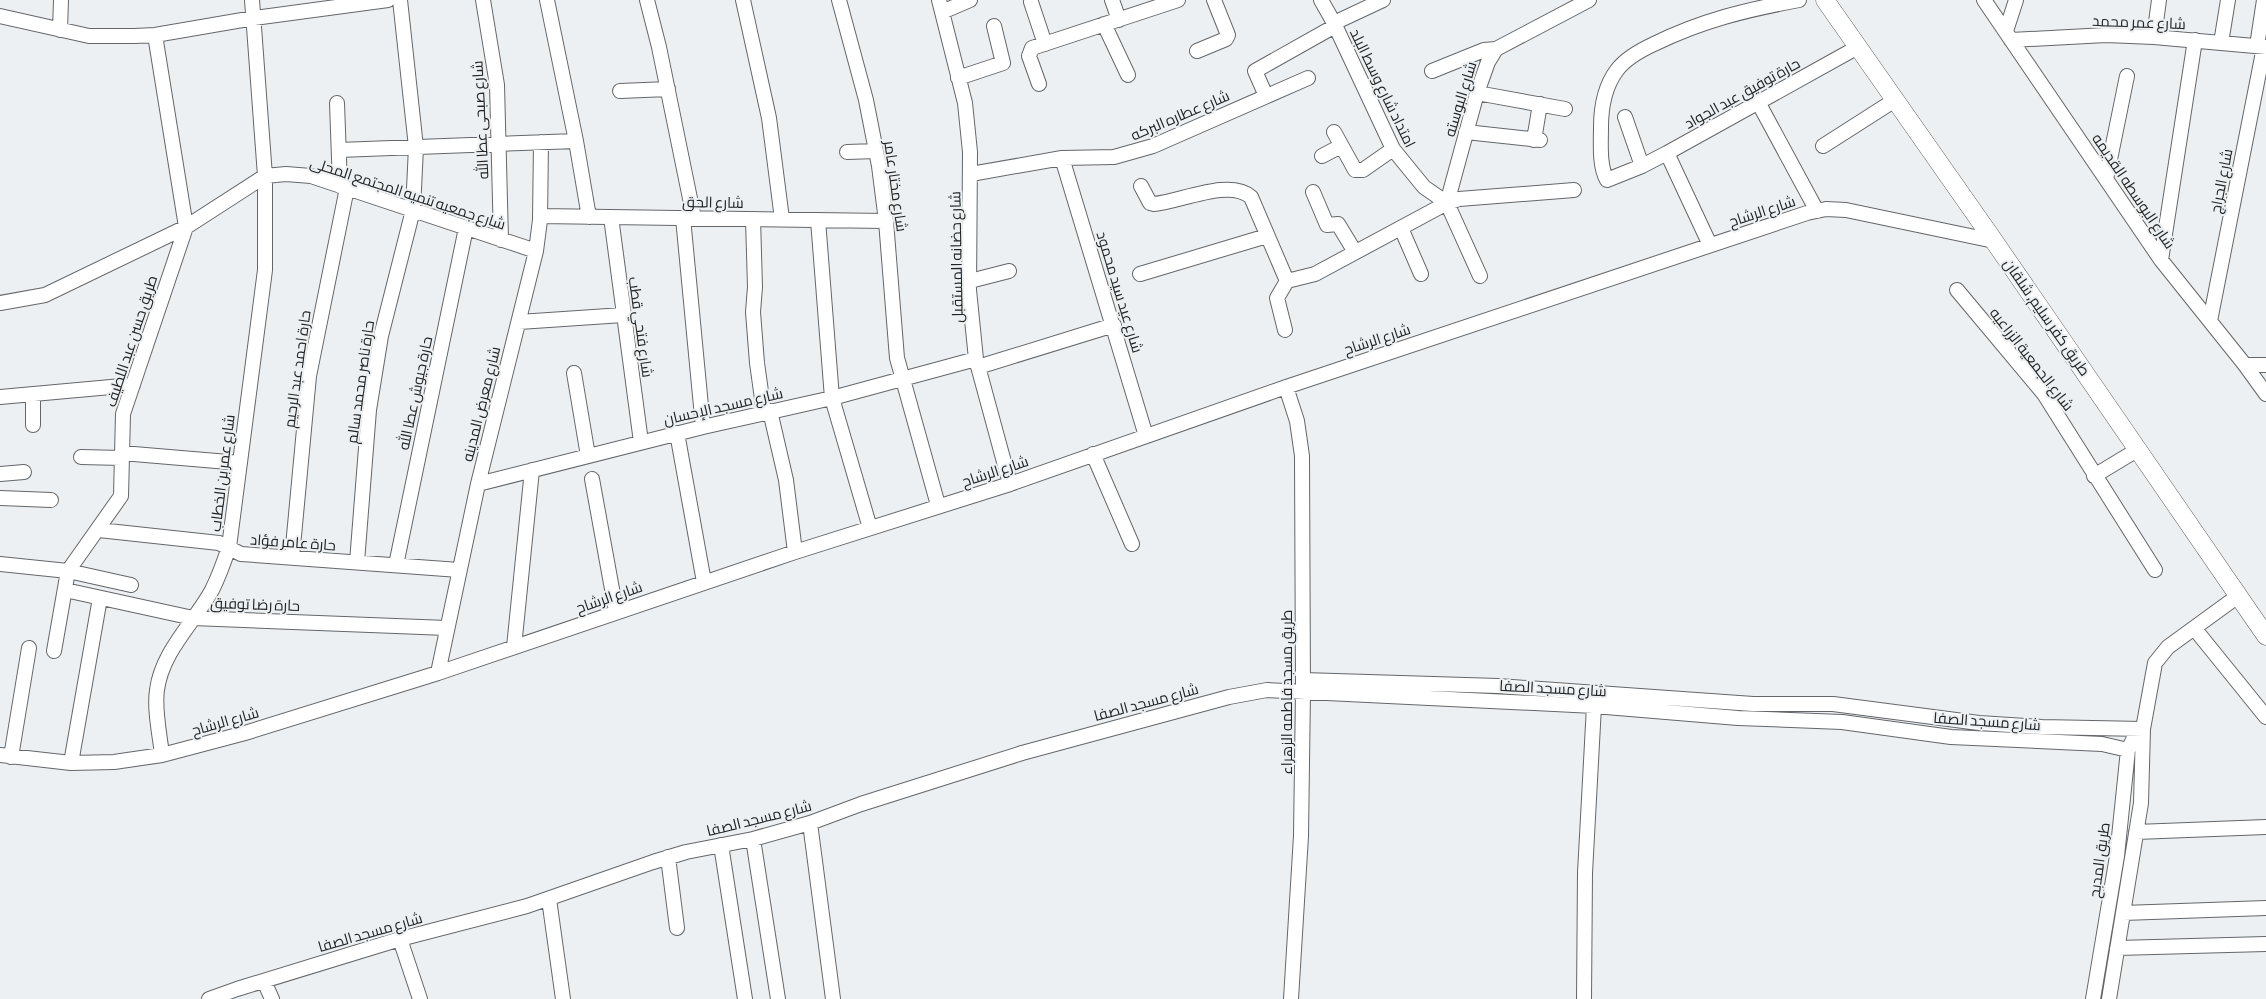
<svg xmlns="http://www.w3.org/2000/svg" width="2266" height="999" font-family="'Asap Condensed',Cairo,sans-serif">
	<rect width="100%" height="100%" fill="#ecf0f3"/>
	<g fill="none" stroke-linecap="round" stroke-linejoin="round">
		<defs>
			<path id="minor" d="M483,0L497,85L501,240
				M547,0L576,141L589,217
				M647,0L659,47L694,218
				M743,0L769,118L782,219
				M839,0L866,100L879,166L886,221L897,358L938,505
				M939,0L965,103L970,152L969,290L976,359L1010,484
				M1112,0L1119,20
				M1321,0L1334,23L1393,149L1424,187L1447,203
				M1799,0C1746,10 1703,20 1654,44C1641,50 1626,58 1617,70C1605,86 1601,108 1601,127C1601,143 1599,166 1607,180L1642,166L1667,153L1858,47
				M1984,0L2161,260L2245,365L2266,394
				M1031,2L1045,44
				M942,12L970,0
				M0,16L89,36H134L155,35L254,18L388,0
				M1334,23L1383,0
				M1104,24L1128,75
				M60,30L61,0
				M2006,31L2016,0
				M2154,37L2159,0
				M2011,40L2106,35L2154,37L2266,47
				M2221,43L2228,0
				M2257,46L2264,0
				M1197,51L1226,39L1228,35L1214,0
				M1432,71L1484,50L1496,49
				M958,78L1003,63L994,26
				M1039,84L1029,56L1032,48L1178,0
				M620,91L668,89
				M1477,93L1565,109
				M1266,96L1255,71L1335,26
				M1758,102L1817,211
				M337,103L340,186
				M1625,117L1642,166
				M1334,132L1355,170H1363L1393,149
				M1466,132L1540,140
				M1534,140L1540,104
				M1823,146L1895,100
				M339,150L576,141
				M847,152L876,151
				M1667,153L1710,245
				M1322,156L1341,146
				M1062,158L1146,436
				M971,174L1062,158L1114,157L1153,146L1308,78
				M2106,179L2127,76
				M1141,186L1150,203L1154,204C1180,202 1229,178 1251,197L1287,281L1277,298L1285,330
				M1313,192L1327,225L1338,224L1355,252
				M1447,203L1477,93L1488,62L1496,49L1589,0
				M1447,203L1480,276
				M540,216L886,221
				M611,217L641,442
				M683,218L703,427
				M753,219L755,287L753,312L757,363L764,413
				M818,220L832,398L870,528
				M1401,228L1421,274
				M2161,260L2195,40
				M1140,274L1267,236
				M970,281L1009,271
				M1287,281L1315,274L1447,203L1459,199L1574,190
				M1957,290L2044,394L2155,570
				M0,303L45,295L186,227L265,176L286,174L311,176L536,251
				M2210,321L2264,47
				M519,322L623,315
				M2245,365H2266
				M978,367L1114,325
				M574,373L588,456
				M1286,387L1297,421L1302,456L1303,691L1301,836L1291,999
				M33,394V425
				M0,397L133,385
				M770,411L786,480L795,552
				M677,433L704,582
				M122,453L240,463
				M1093,454L1132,544
				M81,457L122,458
				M0,474L24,472
				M2094,476L2137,450
				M592,479L616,611
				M478,484L703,427L832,398L976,359
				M0,498L51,500
				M99,530L219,543L241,554L459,570
				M292,557L309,376L347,188
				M357,562L369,410L381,336L413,210L416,147L400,0
				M0,564L68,571L131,585
				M396,565L466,228
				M65,590L193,618L447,628
				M2194,628L2266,717
				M514,647L532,470
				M54,651L68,571L121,496L123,414L186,227L155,35
				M438,673L478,484L536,251L540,220L541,142
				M1303,680L1498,686L1753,704H1833L1979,723L2042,727L2143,729
				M0,755L71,763L114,762L162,755L245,733L438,673L795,552L1010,484L1286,387L1807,213L1826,209L1846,210L1994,241
				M162,755C160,736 154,709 157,690C162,651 194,623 212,590C219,576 224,562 229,547L265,270V176L252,0
				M11,757L29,648
				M71,763L100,598
				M810,823L833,999
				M2136,832L2266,827
				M753,839L778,999
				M721,845L745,999
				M668,857L677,928
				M549,899L563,999
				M2123,913L2266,908
				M400,939L420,999
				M2117,948L2266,944
				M264,981L272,999
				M209,999L237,989L400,939L527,906L653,862L686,852L753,839L810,823L861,804L1022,753L1229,697L1267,690L1594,706L1738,718L1842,722L1951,737L2102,744L2128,750
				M1584,999L1585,873L1594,706
				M2093,999L2117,856L2128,750L2136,734L2143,729
				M2109,999L2141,803L2143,729L2155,663L2168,647L2238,596"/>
			<path id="tertiary" d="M1825,0L1994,241L2266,636"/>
		</defs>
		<use href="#minor" stroke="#64676a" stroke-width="16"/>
		<use href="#tertiary" stroke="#64676a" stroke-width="19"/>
		<use href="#minor" stroke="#fff" stroke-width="14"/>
		<use href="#tertiary" stroke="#fff" stroke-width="18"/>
	</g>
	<g text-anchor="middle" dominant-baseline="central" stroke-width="4" stroke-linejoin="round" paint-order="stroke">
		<g font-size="15" fill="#212324" stroke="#ecf0f3">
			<text transform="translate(2139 22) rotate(2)">شارع عمر محمد</text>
			<text transform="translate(1383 88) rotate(64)">امتداد شارع وسط البلد</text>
			<text transform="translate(1742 93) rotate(-29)">حارة توفيق عبد الجواد</text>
			<text transform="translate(1460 99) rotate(-73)">شارع البوسته</text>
			<text transform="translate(1180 115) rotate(-23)">شارع عطاره البركه</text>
			<text transform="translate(480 120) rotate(-93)">شارع صبحى عطا الله</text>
			<text transform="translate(2221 181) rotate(-79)">شارع الجراج</text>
			<text transform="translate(896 186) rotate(82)">شارع مختار عامر</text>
			<text transform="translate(2134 191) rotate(56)">شارع البوسطه القديمه</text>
			<text transform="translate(408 193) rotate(18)">شارع جمعيه تنميه المجتمع المحلى</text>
			<text transform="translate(713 202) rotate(1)">شارع الحق</text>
			<text transform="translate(1762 211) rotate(-18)">شارع الرشاح</text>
			<text transform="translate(956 257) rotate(-91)">شارع حضانه المستقبل</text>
			<text transform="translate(1120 292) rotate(73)">شارع عيد سيد محمود</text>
			<text transform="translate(2047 317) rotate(55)">طريق كفر سليم, شلقان</text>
			<text transform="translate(641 327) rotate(82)">شارع فتحي قطب</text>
			<text transform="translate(1377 339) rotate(-18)">شارع الرشاح</text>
			<text transform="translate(131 341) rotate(-72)">طريق حسن عبد اللطيف</text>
			<text transform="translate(2032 359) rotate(52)">شارع الجمعية الزراعيه</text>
			<text transform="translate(297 369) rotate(-82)">حارة احمد عبد الرحيم</text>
			<text transform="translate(360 382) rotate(-82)">حارة ناصر محمد سالم</text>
			<text transform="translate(415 393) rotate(-78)">حارة جيوش عطا الله</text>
			<text transform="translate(481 404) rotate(-76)">شارع معرض المدينه</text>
			<text transform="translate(723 406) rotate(-13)">شارع مسجد الإحسان</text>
			<text transform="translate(995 471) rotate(-18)">شارع الرشاح</text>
			<text transform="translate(222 473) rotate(-83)">شارع عمر بن الخطاب</text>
			<text transform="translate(293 542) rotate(4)">حارة عامر فؤاد</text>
			<text transform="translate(609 597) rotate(-19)">شارع الرشاح</text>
			<text transform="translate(255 604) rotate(2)">حارة رضا توفيق</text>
			<text transform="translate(1553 688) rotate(3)">شارع مسجد الصفا</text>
			<text transform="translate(1286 692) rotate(-90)">طريق مسجد فاطمه الزهراء</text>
			<text transform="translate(1146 702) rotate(-15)">شارع مسجد الصفا</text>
			<text transform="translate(225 721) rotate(-16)">شارع الرشاح</text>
			<text transform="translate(1987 721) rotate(4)">شارع مسجد الصفا</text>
			<text transform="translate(759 818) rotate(-14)">شارع مسجد الصفا</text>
			<text transform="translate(2099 860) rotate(-82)">طريق المدبح</text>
			<text transform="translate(370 932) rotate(-16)">شارع مسجد الصفا</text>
		</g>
	</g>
</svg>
